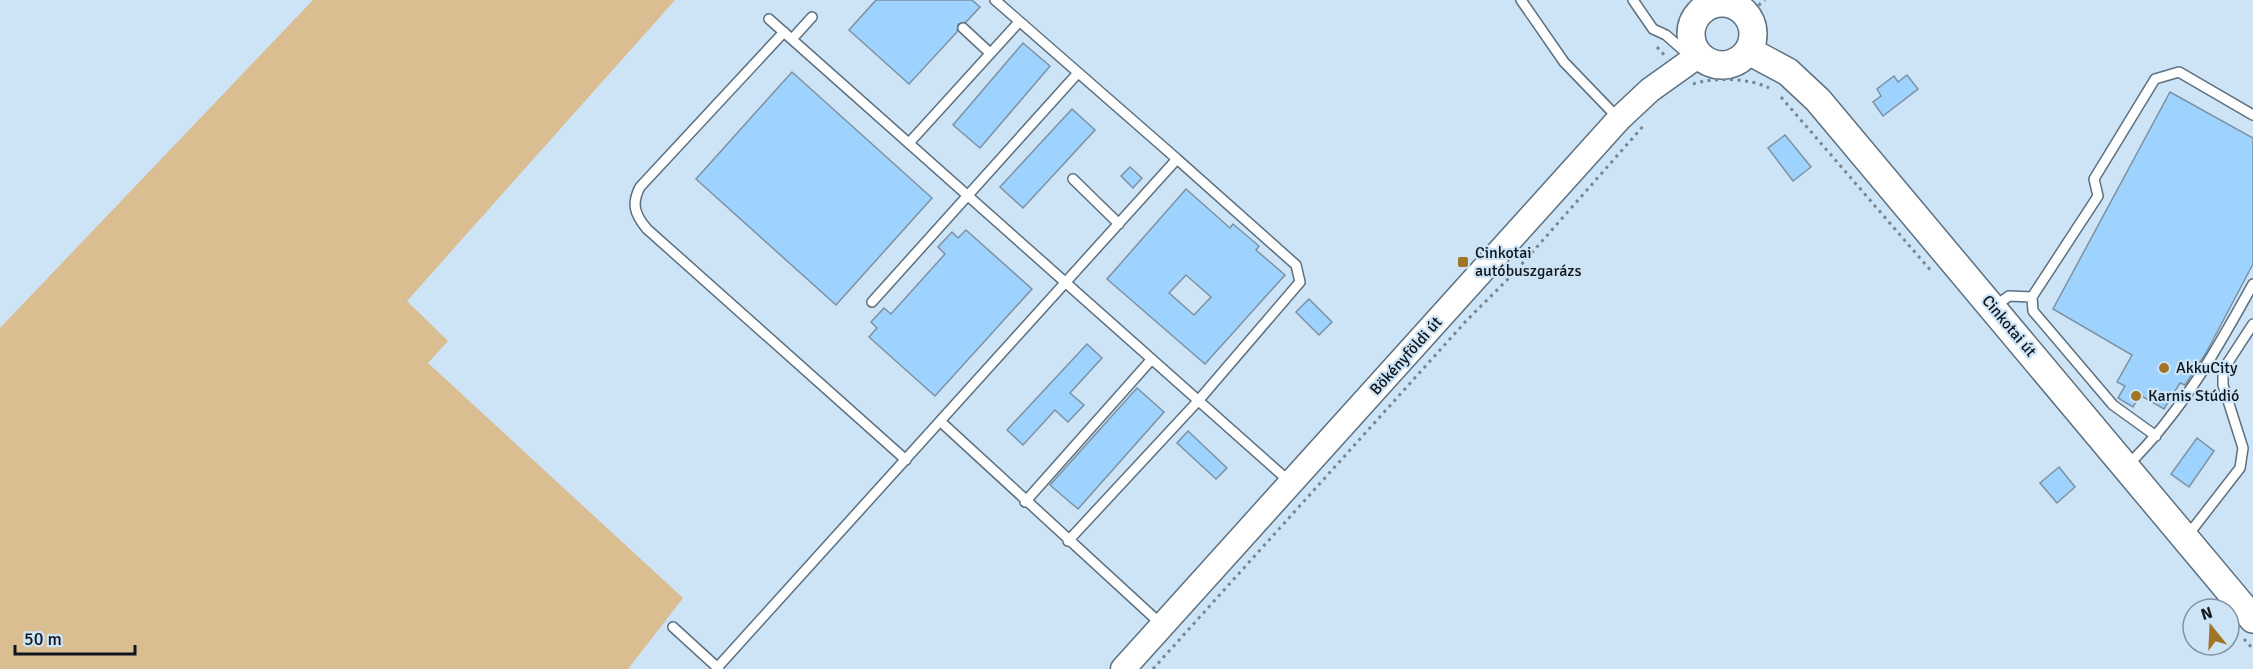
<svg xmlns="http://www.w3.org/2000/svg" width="2253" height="669" font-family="Signika,sans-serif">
	<rect width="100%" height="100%" fill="#cde3f6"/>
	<path fill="#dabd91" d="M313,0H675L407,301L448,341L428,363L683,598L628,669H0V328Z"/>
	<path fill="#9dd3fe" stroke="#7d91a3" stroke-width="1.5" fill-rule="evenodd" d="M876,0H972L980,7L966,22L958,24L957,32L909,84L849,30Z
		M1023,43L1050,66L980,148L953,125Z
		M792,72L932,198L836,305L696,179Z
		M1907,75L1918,89L1883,116L1873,102L1881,96L1877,89L1894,76L1898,82Z
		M2170,92L2253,138V264L2206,353L2185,385L2180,383L2164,409L2140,395L2133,407L2118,398L2125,386L2117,382L2132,355L2053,309Z
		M1072,109L1095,130L1023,208L1000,187Z
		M1785,135L1811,167L1793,181L1768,148Z
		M1130,167L1142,178L1133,188L1121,176Z
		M1186,189L1230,228L1233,224L1259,246L1256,250L1285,275L1205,364L1107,279ZM1186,275L1211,297L1194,315L1169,293Z
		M966,230L1032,289L935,396L869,337L877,328L871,322L884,308L891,314L945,254L938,247L952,232L958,238Z
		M1309,299L1332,322L1319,335L1296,312Z
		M1087,344L1102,358L1070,393L1084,405L1068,422L1055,410L1023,445L1007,430Z
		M1137,388L1164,412L1078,509L1050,485Z
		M1188,431L1227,468L1216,479L1177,443Z
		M2197,438L2214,451L2189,487L2171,474Z
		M2059,467L2075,487L2057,503L2040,483Z"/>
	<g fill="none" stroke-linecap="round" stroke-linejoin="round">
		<defs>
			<path id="service" d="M1521,0L1564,62L1618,118
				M1633,0L1653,29L1666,35L1691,57
				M769,19L1290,482
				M963,28L990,53
				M784,32L640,187C631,204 635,215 647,229L906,460
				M792,39L812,17
				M909,143L1019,22
				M1073,179L1119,224
				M872,302L1077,74
				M1995,306L2009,296L2032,297
				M941,422L1162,625
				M2156,436L2113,405L2033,311L2032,297L2098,196L2094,179L2155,79L2179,72L2253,115
				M2127,466C2182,412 2216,351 2253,284
				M1025,502L1151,360
				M2188,535L2240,468L2243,448L2223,385V370L2253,324
				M1068,541L1198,401L1300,282L1296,265L1177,159
				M673,627L719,669
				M716,669L1177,159L995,0"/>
			<path id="tertiary" d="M1123,669L1619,119L1650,90L1699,55"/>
			<path id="secondary" d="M1691 34a31 31 0 1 1 62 0a31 31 0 1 1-62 0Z
				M1749,51L1788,72L1818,100L2253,619"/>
		</defs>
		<use href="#service" stroke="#5c7080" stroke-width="12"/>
		<use href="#tertiary" stroke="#5c7080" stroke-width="27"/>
		<use href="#secondary" stroke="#5c7080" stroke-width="30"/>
		<path stroke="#768693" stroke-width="3" stroke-dasharray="3 4.5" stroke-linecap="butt" d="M1747,15L1765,0
			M1657,47L1665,56
			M1693,84C1715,77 1749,78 1769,88
			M1781,97L1932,272
			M2244,639L2253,649
			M1153,669L1467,320L1514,273L1645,124"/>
		<use href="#service" stroke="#fff" stroke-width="9"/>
		<use href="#tertiary" stroke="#fff" stroke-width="24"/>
		<use href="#secondary" stroke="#fff" stroke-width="27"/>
	</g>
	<g fill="#a17426" stroke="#cde3f6" stroke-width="2">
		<rect x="1457" y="256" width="12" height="12" rx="3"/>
		<circle cx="2164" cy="368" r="6"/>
		<circle cx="2136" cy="396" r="6"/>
	</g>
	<g text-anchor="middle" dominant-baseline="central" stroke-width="4.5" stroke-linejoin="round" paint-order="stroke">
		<g font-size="16" fill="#0e161c" stroke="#cde3f6" text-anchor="start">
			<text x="1475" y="253">Cinkotai<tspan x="1475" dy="18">autóbuszgarázs</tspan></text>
			<text x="2176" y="368">AkkuCity</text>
			<text x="2148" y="396">Karnis Stúdió</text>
		</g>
		<g font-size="16" fill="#0e161c" stroke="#cde3f6">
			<text transform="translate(2009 326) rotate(50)">Cinkotai út</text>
			<text transform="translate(1406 356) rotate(-48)">Bökényföldi út</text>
		</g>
	</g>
	<g transform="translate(2211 627) rotate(342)"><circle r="28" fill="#cde3f6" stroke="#81919f" stroke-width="1.5"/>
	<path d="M0-4.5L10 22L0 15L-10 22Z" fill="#a17426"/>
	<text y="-9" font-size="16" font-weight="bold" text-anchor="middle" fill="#0e161c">N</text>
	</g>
	<path d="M15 645v9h120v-9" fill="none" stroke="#0e161c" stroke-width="3"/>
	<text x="24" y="645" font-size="18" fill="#0e161c" stroke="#cde3f6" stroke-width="4.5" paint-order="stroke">50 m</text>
</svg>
